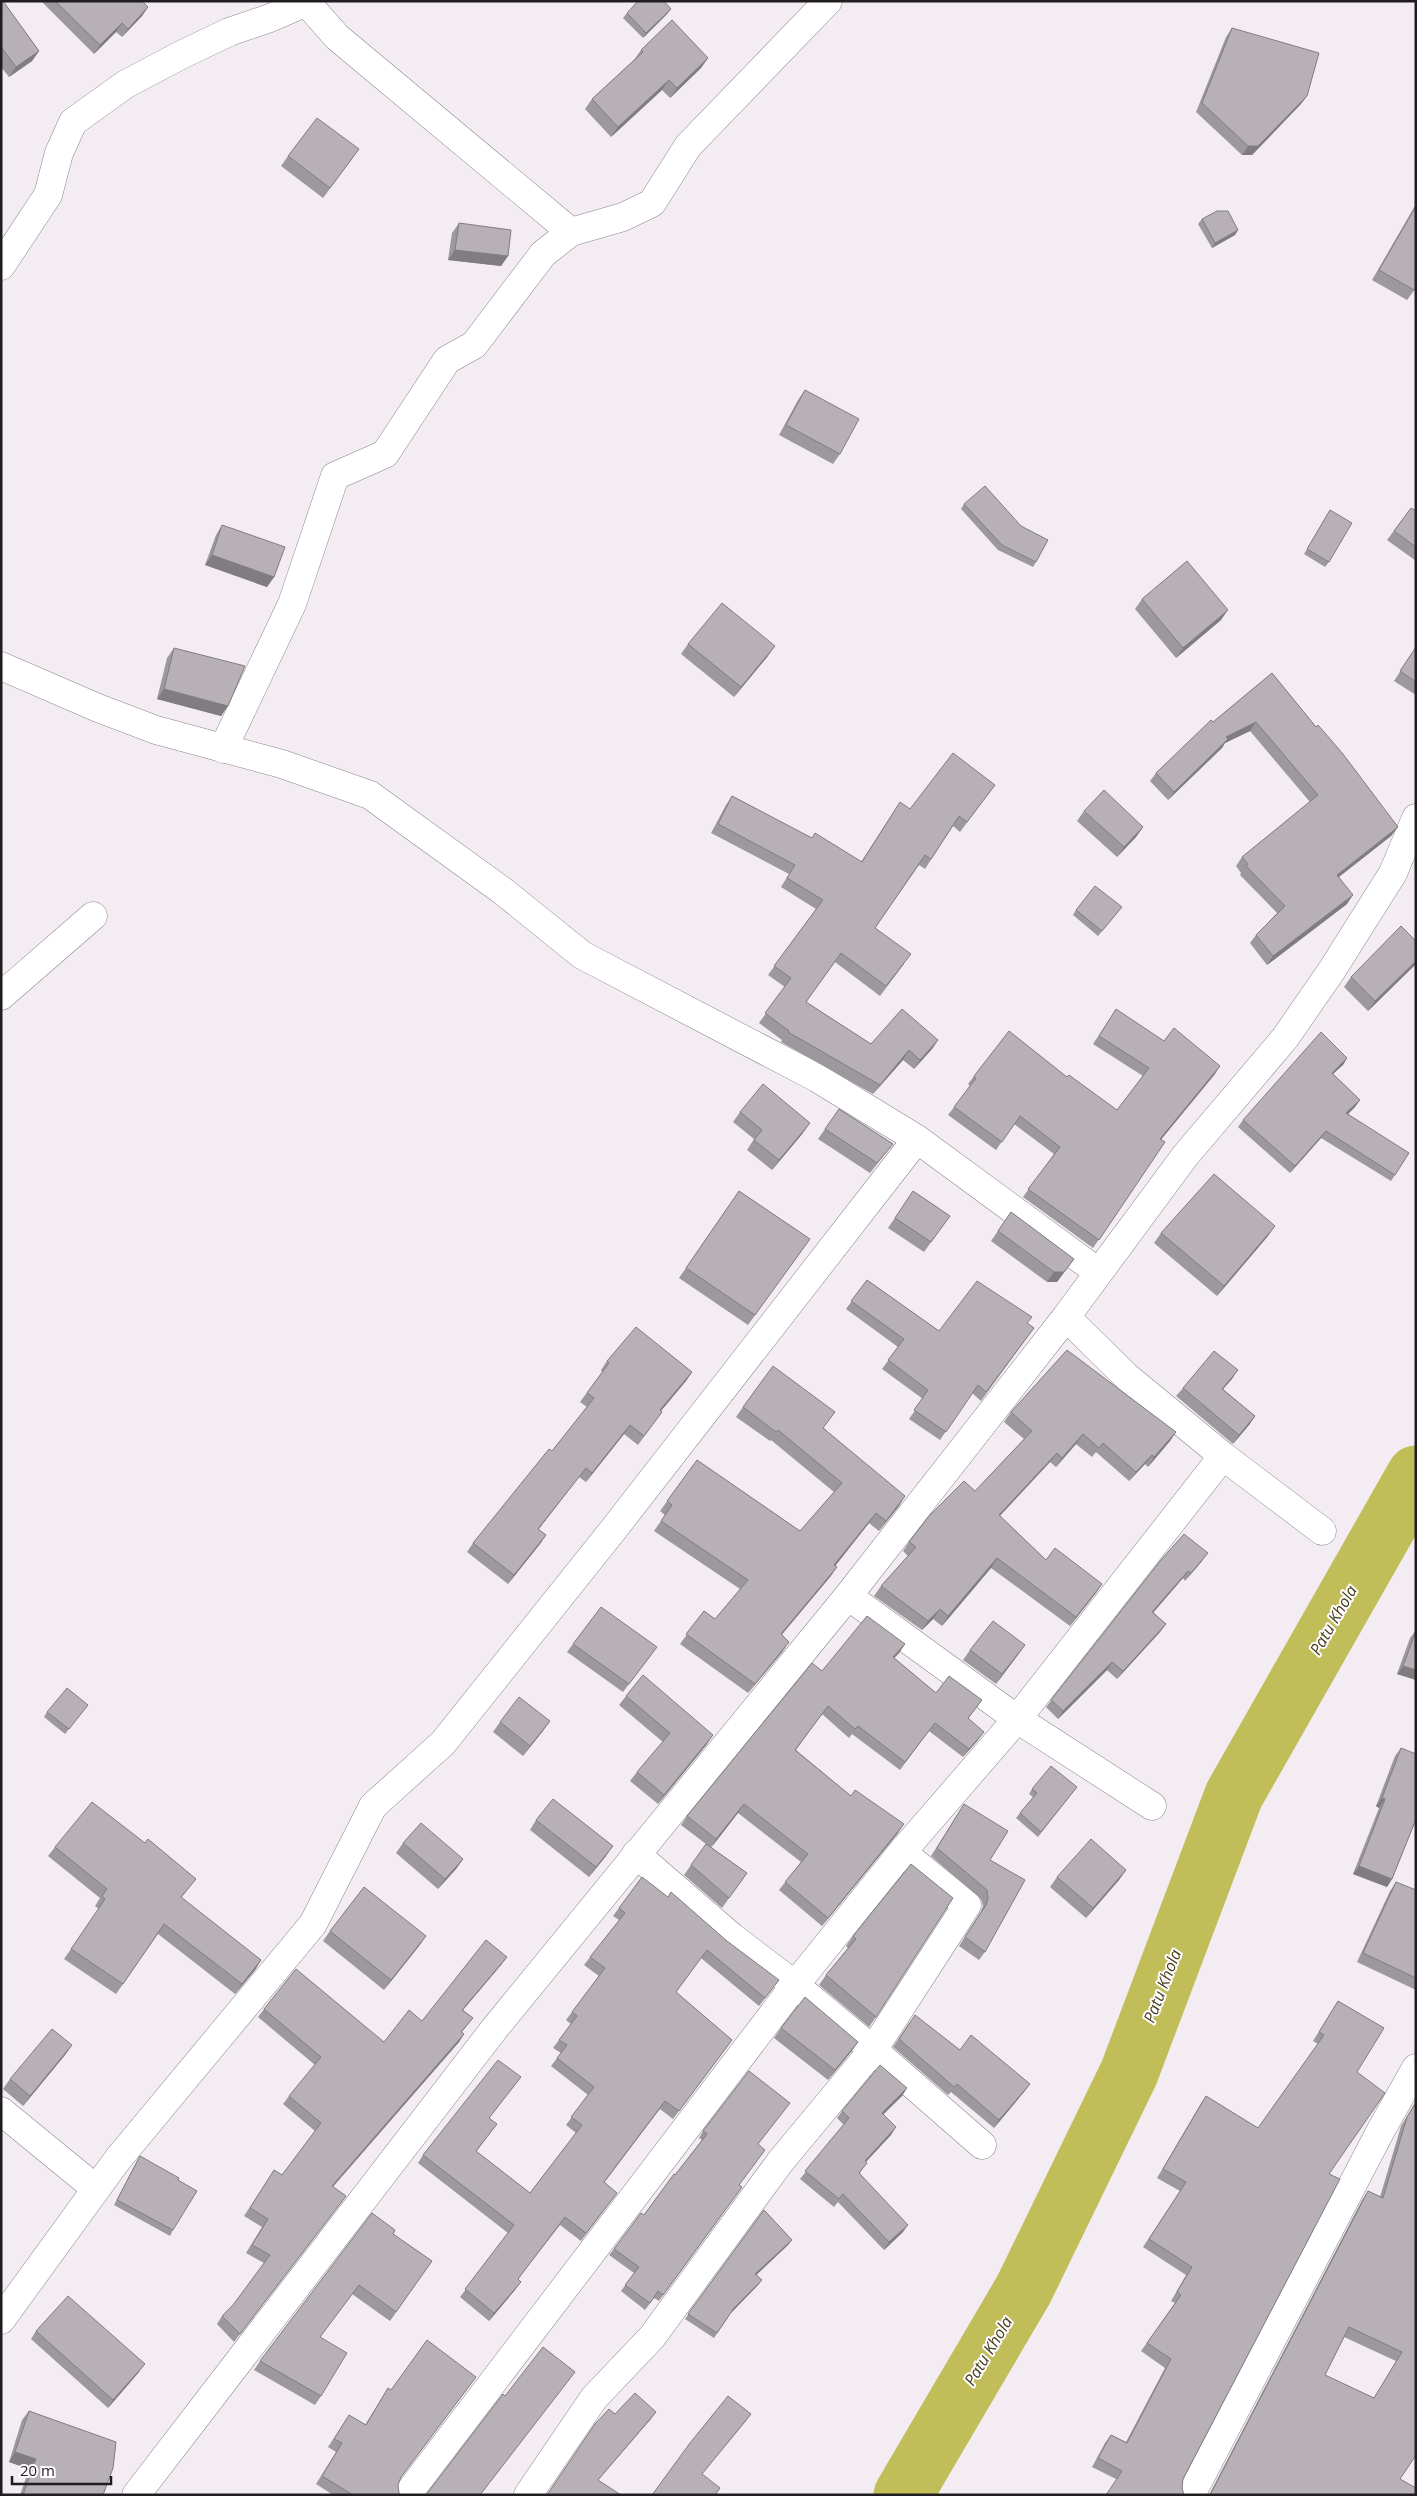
<svg xmlns="http://www.w3.org/2000/svg" width="1417" height="2496" font-family="'Open Sans',sans-serif">
	<rect width="100%" height="100%" fill="#f3edf3"/>
	<g fill="none" stroke-linecap="round" stroke-linejoin="round">
		<path stroke="#c1bd58" stroke-width="59" d="M903,2495L1024,2289L1129,2073L1234,1795L1416,1475"/>
		<defs>
			<path id="minor" d="M307,3L337,37L571,232
				M1,266L48,195L59,153L73,122L126,84L181,55L229,32L270,18L309,1
				M1,666L98,708L156,730L282,764L370,795L504,892L582,955L817,1078L917,1139L1098,1272
				M223,749L292,604L335,476L385,454L447,360L474,345L543,254L571,232L623,217L652,203L688,146L828,1
				M1,996L93,916
				M1066,1317L1127,1377L1223,1456L1322,1531
				M848,1596L1017,1719L1152,1806
				M636,1854L732,1937L795,1985L873,2050L982,2145
				M1,2111L95,2188
				M1,2320L118,2159L313,1924L373,1806L443,1743L613,1530L917,1139
				M136,2495L495,2028L848,1596L1066,1317L1185,1156L1285,1038L1332,970L1393,873L1416,818
				M407,2495L795,1985L902,1852L1017,1719L1223,1456
				M528,2495L594,2398L652,2337L780,2162L873,2050L967,1905L902,1852
				M1191,2495L1381,2130L1416,2068"/>
		</defs>
		<use href="#minor" stroke="#8b868b" stroke-width="29"/>
		<use href="#minor" stroke="#fff" stroke-width="28"/>
	</g>
	<path fill="#9d989d" fill-rule="evenodd" d="M1,1L39,51L32,61L9,77L1,67Z
		M41,1H142L148,7L142,16L122,37L116,32L94,54Z
		M671,9L667,14L643,38L623,18L627,13Z
		M1232,28L1307,96L1300,105L1252,155H1242L1196,112L1226,37Z
		M641,50L708,58L701,68L670,98L662,90L611,137L585,109L592,99L634,60Z
		M288,156L352,159L323,198L281,166Z
		M1416,204V288L1407,300L1372,280Z
		M1202,219L1238,230L1235,235L1212,248L1198,224Z
		M459,223L508,256L501,266L448,260L452,233Z
		M805,390L840,454L833,464L779,435L798,400Z
		M964,504L1036,562L1033,567L998,550L961,509Z
		M1411,508L1416,511V561L1387,540Z
		M1330,510L1329,562L1325,567L1304,554Z
		M222,525L274,577L267,587L205,565L216,535Z
		M1142,599L1221,620L1176,658L1135,609Z
		M688,644L768,656L734,697L681,654Z
		M1416,647V695L1394,681Z
		M174,648L228,706L221,716L157,699L167,658Z
		M1272,673L1398,827L1391,836L1339,877L1347,904L1267,965L1250,943L1256,935L1277,913L1240,875L1241,873L1236,866L1242,857L1310,802L1250,731L1225,743L1222,748L1168,800L1150,781L1156,773L1213,722Z
		M995,785L960,832L953,826L925,869L919,865L875,928L904,964L880,996L835,962L806,1002L871,1044L938,1040L932,1049L914,1069L903,1060L873,1094L781,1042L782,1040L759,1023L785,987L768,975L816,909L781,887L789,874L711,833L726,805L732,796L811,838L861,862L900,802L910,809Z
		M1084,811L1143,827L1136,837L1117,857L1077,821Z
		M1076,910L1118,912L1098,936L1073,915Z
		M1416,964L1368,1011L1344,987L1351,977Z
		M1111,1017L1215,1074L1161,1139L1165,1142L1093,1248L1023,1197L1054,1154L1014,1124L996,1150L948,1115L970,1086L968,1084L974,1076L1067,1077L1117,1110L1143,1076L1093,1044Z
		M1347,1058L1343,1065L1333,1074L1360,1100L1355,1107L1348,1114L1395,1175L1391,1181L1321,1138L1290,1173L1238,1127L1243,1120Z
		M839,1109L893,1144L870,1173L818,1139Z
		M740,1112L803,1133L772,1170L747,1150L754,1139L733,1122Z
		M739,1191L810,1239L748,1325L679,1278Z
		M913,1191L950,1216L924,1252L888,1228Z
		M1011,1212L1074,1259L1057,1282H1047L991,1241Z
		M1161,1233L1268,1236L1217,1296L1154,1243Z
		M867,1280L939,1331L1027,1323L1034,1328L981,1401L972,1393L940,1440L909,1419L923,1399L882,1369L898,1347L846,1309Z
		M607,1361L692,1372L686,1381L661,1411L662,1412L638,1445L624,1434L586,1482L579,1477L538,1529L546,1535L540,1544L508,1584L467,1552L473,1543L552,1451L587,1407L580,1402L602,1372L601,1370Z
		M1232,1379L1223,1389L1255,1416L1249,1425L1233,1444L1176,1396L1183,1388Z
		M743,1407L824,1428L899,1506L879,1531L869,1523L835,1566L837,1567L830,1577L781,1635L783,1651L748,1693L680,1644L704,1611L715,1619L740,1589L654,1531L665,1515L660,1511L697,1460L800,1531L834,1492L771,1440L770,1441L736,1417Z
		M1011,1412L1176,1432L1170,1441L1148,1467L1145,1464L1129,1481L1096,1452L1092,1457L1076,1444L1056,1467L1050,1462L1000,1516L1046,1560L1102,1584L1070,1626L991,1568L942,1626L933,1619L922,1630L874,1596L881,1586L908,1556L903,1551L909,1542L975,1491L1024,1439L1004,1422Z
		M1161,1560L1202,1561L1185,1581L1183,1578L1153,1612L1166,1624L1160,1632L1117,1679L1107,1670L1058,1719L1046,1707Z
		M1416,1630V1680L1397,1674L1410,1638Z
		M573,1644L651,1655L623,1692L567,1652Z
		M905,1644L899,1653L894,1658L936,1693L982,1700L968,1719L978,1740L963,1757L929,1731L900,1770L852,1734L849,1738L822,1714L796,1750L851,1796L898,1833L822,1926L779,1890L801,1862L738,1813L711,1847L747,1873L722,1908L684,1875L706,1844L681,1825L687,1816L822,1671Z
		M1025,1645L996,1684L963,1660L970,1650Z
		M626,1696L707,1744L658,1804L630,1781L637,1772L663,1742L619,1705Z
		M88,1705L65,1734L44,1717L47,1712Z
		M550,1721L523,1756L493,1732L500,1722Z
		M1401,1748L1415,1822L1392,1879L1387,1887L1353,1874L1379,1808L1376,1806L1395,1756Z
		M1077,1787L1038,1837L1016,1818L1033,1797L1029,1794L1032,1789Z
		M964,1804L990,1860L1025,1880L985,1952L979,1960L959,1946L980,1913L983,1906L981,1899L931,1856Z
		M536,1820L606,1856L589,1877L530,1830Z
		M145,1843L196,1879L181,1898L261,1960L255,1970L235,1994L158,1934L116,1994L64,1959L99,1909L95,1906L100,1898L48,1856L55,1847Z
		M403,1843L463,1859L456,1869L438,1889L396,1853Z
		M911,1864L876,2017L869,2027L819,1985L826,1975L848,1948L846,1946L853,1936Z
		M1126,1870L1119,1880L1086,1918L1050,1887L1057,1877Z
		M642,1877L773,1988L759,2006L701,1958L676,1992L732,2040L673,2119L660,2109L604,2183L617,2193L581,2241L560,2225L518,2279L515,2290L489,2321L460,2297L508,2233L418,2163L423,2155L515,2085L489,2118L491,2132L476,2152L530,2193L576,2133L566,2125L588,2095L551,2066L561,2053L553,2048L571,2024L566,2020L599,1976L584,1965L619,1920L613,1916Z
		M1396,1882L1416,1890V1990L1357,1962L1390,1891Z
		M330,1931L426,1936L419,1946L384,1990L323,1941Z
		M507,1957L501,1965L463,2010L473,2018L462,2032L464,2034L459,2042L333,2187L346,2196L234,2342L217,2324L222,2316L233,2305L264,2263L246,2253L262,2227L244,2216L274,2170L282,2175L315,2131L283,2104L289,2096L315,2065L258,2017L264,2009L384,2042L422,2021Z
		M1338,2001L1357,2072L1329,2174L1183,2479L1182,2488L1116,2479L1092,2467L1105,2443L1111,2435L1126,2442L1165,2368L1141,2351L1175,2303L1171,2301L1186,2275L1143,2247L1180,2191L1157,2178L1200,2105L1206,2096L1258,2128L1318,2044L1313,2041Z
		M909,2023L960,2050L1030,2084L1024,2092L994,2128L951,2092L948,2095L893,2047Z
		M781,2028L858,2042L851,2052L828,2080L774,2038Z
		M72,2045L65,2055L23,2106L3,2089L10,2079Z
		M907,2088L902,2096L883,2115L891,2135L866,2162L860,2173L903,2232L884,2250L838,2202L834,2207L800,2179L844,2125L837,2118L842,2111Z
		M1416,2101V2455L1400,2479L1416,2495H1209L1362,2200L1368,2191L1380,2197L1401,2126ZM1344,2337L1396,2361L1374,2398L1325,2375Z
		M785,2109L758,2144L739,2185L742,2187L659,2301L654,2298L645,2310L621,2291L634,2273L609,2255L614,2249L644,2215L702,2140L699,2138L703,2131Z
		M140,2156L178,2180L173,2230L170,2236L114,2205L137,2161Z
		M764,2210L792,2240L788,2245L756,2275L762,2280L758,2285L731,2313L714,2338L685,2319Z
		M393,2234L432,2261L390,2321L352,2294L320,2337L321,2396L315,2405L254,2370L260,2361Z
		M36,2331L139,2372L108,2408L31,2339Z
		M476,2377L400,2478L398,2485L399,2493L401,2495H333L316,2484L336,2452L328,2447L349,2415L365,2425L388,2388L391,2390Z
		M29,2411L103,2495H20L29,2469L9,2462L22,2420Z"/>
	<path fill="#807c80" d="M148,7L142,16L122,37L128,29Z
		M671,9L667,14L643,38L646,33Z
		M122,23L116,32L94,54L100,45Z
		M39,51L32,61L9,77L16,67Z
		M708,58L701,68L670,98L677,88Z
		M669,80L662,90L611,137L618,127Z
		M1307,96L1300,105L1252,155H1242L1248,146Z
		M1238,230L1235,235L1212,248L1215,243Z
		M455,250L508,256L501,266L448,260Z
		M212,555L274,577L267,587L205,565Z
		M1228,610L1221,620L1176,658L1183,648Z
		M775,646L768,656L734,697L741,687Z
		M164,689L228,706L221,716L157,699Z
		M1256,722L1250,731L1225,743L1222,748L1168,800L1174,792L1226,737Z
		M1143,827L1136,837L1117,857L1124,847Z
		M1398,827L1391,836L1331,883L1337,875Z
		M1353,895L1347,904L1267,965L1273,956Z
		M1416,961V964L1368,1011L1375,1001Z
		M938,1040L932,1049L914,1069L920,1060Z
		M909,1050L903,1060L873,1094L880,1085Z
		M1347,1058L1343,1065L1327,1079L1332,1073Z
		M1220,1066L1215,1074L1155,1147L1160,1139Z
		M1360,1100L1355,1107L1342,1120L1346,1113Z
		M810,1123L803,1133L772,1170L779,1160Z
		M1326,1131L1321,1138L1290,1173L1295,1166Z
		M1275,1226L1268,1236L1217,1296L1224,1286Z
		M1074,1259L1057,1282H1047L1054,1272Z
		M1238,1370L1232,1379L1216,1397L1222,1389Z
		M692,1372L686,1381L654,1419L660,1410Z
		M1255,1416L1249,1425L1233,1444L1239,1435Z
		M630,1425L624,1434L586,1482L592,1473Z
		M1176,1432L1170,1441L1148,1467L1154,1457Z
		M1083,1434L1076,1444L1056,1467L1062,1458Z
		M1057,1453L1050,1462L992,1524L999,1515Z
		M1152,1455L1145,1464L1129,1481L1136,1472Z
		M586,1468L579,1477L532,1538L538,1529Z
		M905,1496L899,1506L879,1531L886,1521Z
		M876,1513L869,1523L828,1575L834,1565Z
		M546,1535L540,1544L508,1584L514,1575Z
		M1208,1553L1202,1561L1185,1581L1191,1573Z
		M997,1558L991,1568L942,1626L948,1616Z
		M837,1567L830,1577L774,1644L781,1634Z
		M1188,1571L1183,1578L1147,1620L1152,1612Z
		M1102,1584L1096,1593L1070,1626L1076,1617Z
		M940,1609L933,1619L922,1630L928,1621Z
		M1166,1624L1160,1632L1117,1679L1123,1671Z
		M789,1642L783,1651L748,1693L755,1684Z
		M905,1644L899,1653L887,1665L893,1657Z
		M1025,1645L1018,1655L996,1684L1002,1674Z
		M1112,1662L1107,1670L1058,1719L1063,1711Z
		M1403,1666L1416,1670V1680L1397,1674Z
		M550,1721L543,1731L523,1756L530,1746Z
		M984,1732L978,1740L963,1757L969,1749Z
		M713,1735L707,1744L658,1804L664,1795Z
		M1382,1798L1385,1799L1379,1808L1376,1806Z
		M744,1804L738,1813L711,1848L716,1839Z
		M904,1824L898,1833L822,1926L828,1918Z
		M613,1846L606,1856L589,1877L596,1867Z
		M463,1859L456,1869L438,1889L445,1879Z
		M1359,1866L1392,1879L1387,1887L1353,1874Z
		M1126,1870L1119,1880L1086,1918L1093,1908Z
		M426,1936L419,1946L384,1990L391,1980Z
		M507,1957L501,1965L456,2018L462,2010Z
		M261,1960L255,1970L235,1994L242,1984Z
		M464,2034L459,2042L326,2194L332,2186Z
		M858,2042L851,2052L828,2080L835,2070Z
		M72,2045L65,2055L23,2106L30,2096Z
		M1030,2084L1024,2092L994,2128L999,2120Z
		M907,2088L902,2096L876,2121L882,2113Z
		M896,2127L891,2135L859,2169L865,2161Z
		M346,2196L340,2204L234,2342L240,2334Z
		M908,2225L903,2232L884,2250L889,2242Z
		M792,2240L788,2245L752,2279L755,2274Z
		M762,2280L758,2285L731,2313L734,2308Z
		M521,2282L515,2290L489,2321L494,2313Z
		M145,2364L139,2372L108,2408L113,2400Z
		M656,2412L651,2419L593,2486L598,2480Z
		M751,2414L746,2421L697,2480L702,2474Z
		M15,2452L36,2459L29,2469L9,2462Z"/>
	<path fill="#b7b1b7" stroke="#807c80" fill-rule="evenodd" d="M1,1H3L39,51L16,67L1,47Z
		M55,1H142L148,7L128,29L122,23L100,45Z
		M638,1H664L671,9L646,33L627,13Z
		M672,20L708,58L677,88L669,80L618,127L592,99L643,52L641,50Z
		M1232,28L1319,53L1307,96L1258,146H1248L1202,103Z
		M317,118L359,149L330,188L288,156Z
		M1416,206V288L1414,290L1379,270Z
		M1217,211H1228L1238,230L1215,243L1202,219Z
		M459,223L511,230L508,256L455,250Z
		M805,390L859,419L840,454L786,425Z
		M985,486L1021,526L1048,540L1036,562L1002,545L964,504Z
		M1411,508L1416,511V547L1394,531Z
		M1330,510L1352,523L1329,562L1307,549Z
		M222,525L285,547L274,577L212,555Z
		M1187,561L1228,610L1183,648L1142,599Z
		M722,603L775,646L741,687L688,644Z
		M1416,647V682L1400,671Z
		M174,648L245,666L228,706L164,689Z
		M1272,673L1316,727L1318,725L1343,754L1398,827L1337,875L1353,895L1273,956L1256,935L1285,906L1246,866L1248,864L1242,857L1318,795L1256,722L1226,737L1228,739L1174,792L1156,773L1211,720L1213,722Z
		M953,753L995,785L967,822L959,816L931,859L925,855L875,928L911,954L886,986L841,953L806,1002L871,1044L902,1009L938,1040L920,1060L909,1050L880,1085L788,1032L789,1031L765,1013L791,978L774,966L823,900L787,878L795,865L718,824L732,796L812,838L815,833L862,862L900,802L910,809Z
		M1104,790L1143,827L1124,847L1084,811Z
		M1095,886L1122,907L1102,931L1076,910Z
		M1401,926L1416,941V961L1375,1001L1351,977Z
		M1116,1009L1164,1041L1174,1028L1220,1066L1160,1139L1165,1142L1099,1240L1028,1189L1060,1147L1020,1116L1002,1142L954,1107L976,1078L974,1076L1009,1031L1067,1077L1069,1075L1117,1110L1149,1068L1099,1036Z
		M1321,1032L1347,1058L1332,1073L1360,1100L1346,1113L1409,1153L1395,1175L1326,1131L1295,1166L1243,1120Z
		M763,1084L810,1123L779,1160L754,1140L762,1130L740,1112Z
		M839,1109L893,1144L877,1163L825,1129Z
		M1214,1174L1275,1226L1224,1286L1161,1233Z
		M739,1191L810,1239L755,1315L686,1268Z
		M913,1191L950,1216L931,1242L895,1218Z
		M1011,1212L1074,1259L1064,1272H1054L998,1231Z
		M867,1280L939,1331L977,1281L1032,1317L1027,1323L1034,1328L986,1392L978,1385L946,1432L914,1410L928,1390L888,1360L904,1339L851,1301Z
		M636,1327L692,1372L660,1410L662,1412L644,1436L630,1425L592,1473L586,1468L538,1529L546,1535L514,1575L473,1543L549,1449L552,1451L594,1398L587,1393L609,1363L607,1361Z
		M1067,1350L1176,1432L1154,1457L1152,1455L1136,1472L1103,1443L1099,1448L1083,1434L1062,1458L1057,1453L999,1515L1046,1560L1055,1548L1102,1584L1076,1617L997,1558L948,1616L940,1609L928,1621L881,1586L916,1547L909,1542L929,1516L964,1481L975,1491L1032,1431L1011,1412Z
		M1214,1351L1238,1370L1222,1389L1255,1416L1239,1435L1183,1388Z
		M773,1366L835,1412L823,1428L905,1496L886,1521L876,1513L834,1565L837,1567L781,1634L789,1642L755,1684L686,1634L704,1611L715,1619L748,1580L661,1521L672,1505L667,1501L697,1460L800,1531L842,1483L778,1430L776,1432L743,1407Z
		M1184,1534L1208,1553L1191,1573L1188,1571L1152,1612L1166,1624L1123,1671L1112,1662L1063,1711L1051,1700L1161,1560Z
		M601,1607L657,1647L629,1684L573,1644Z
		M867,1616L905,1644L893,1657L936,1693L949,1676L982,1700L968,1718L984,1732L969,1749L935,1723L905,1762L858,1726L855,1729L828,1706L795,1750L851,1796L855,1790L904,1824L828,1918L785,1882L808,1854L744,1804L716,1839L687,1816L812,1663L822,1671Z
		M993,1621L1025,1645L1002,1674L970,1650Z
		M1416,1631V1670L1403,1666Z
		M643,1675L713,1735L664,1795L637,1772L670,1733L626,1696Z
		M67,1688L88,1705L69,1729L47,1712Z
		M519,1697L550,1721L530,1746L500,1722Z
		M1401,1748L1416,1754V1819L1392,1879L1359,1866L1385,1799L1382,1798Z
		M1051,1766L1077,1787L1041,1832L1020,1813L1037,1793L1032,1789Z
		M553,1799L613,1846L596,1867L536,1820Z
		M92,1802L145,1843L148,1839L196,1879L181,1897L261,1960L242,1984L164,1924L123,1984L71,1949L105,1899L102,1896L107,1889L55,1847Z
		M964,1804L1008,1831L990,1860L1025,1880L985,1952L965,1937L986,1905L988,1898L987,1890L937,1848Z
		M421,1823L463,1859L445,1879L403,1843Z
		M1091,1839L1126,1870L1093,1908L1057,1877Z
		M706,1844L747,1873L729,1898L691,1865Z
		M911,1864L953,1898L876,2017L826,1975L856,1939L853,1936Z
		M642,1877L668,1897L671,1892L727,1941L779,1980L765,1998L707,1950L676,1992L732,2040L679,2111L665,2101L604,2182L617,2193L586,2233L565,2217L518,2279L521,2282L494,2313L465,2289L514,2225L423,2155L498,2060L521,2077L489,2118L497,2124L476,2151L530,2193L582,2125L571,2117L594,2087L557,2058L567,2045L559,2040L577,2016L572,2012L605,1968L590,1957L625,1913L619,1908Z
		M1396,1882L1416,1890V1978L1363,1953Z
		M364,1887L426,1936L391,1980L330,1931Z
		M486,1940L507,1957L462,2010L473,2018L461,2032L464,2034L332,2186L346,2196L240,2334L222,2316L233,2305L270,2255L252,2245L268,2219L250,2208L274,2170L282,2175L321,2123L289,2096L321,2057L264,2009L296,1969L384,2042L409,2010L422,2021Z
		M805,1997L858,2042L835,2070L781,2028Z
		M1338,2001L1384,2028L1357,2072L1385,2093L1329,2174L1340,2179L1183,2479L1182,2488L1184,2495H1106L1122,2471L1098,2458L1111,2435L1127,2443L1171,2359L1147,2343L1181,2295L1177,2292L1192,2267L1149,2239L1186,2182L1163,2169L1206,2096L1258,2128L1324,2035L1319,2032Z
		M915,2015L960,2050L971,2035L1030,2084L999,2120L957,2084L954,2087L899,2039Z
		M52,2029L72,2045L30,2096L10,2079Z
		M880,2065L907,2088L882,2113L896,2127L865,2161L867,2163L859,2173L908,2225L889,2242L843,2194L839,2199L805,2171L849,2118L842,2111Z
		M749,2071L790,2103L758,2144L765,2150L739,2185L742,2187L663,2295L658,2291L650,2303L625,2285L639,2267L614,2249L641,2213L644,2215L674,2174L675,2175L707,2134L703,2131Z
		M1416,2103V2455L1400,2479L1416,2488V2495H1210L1368,2191L1383,2198L1407,2117ZM1349,2327L1402,2352L1374,2398L1325,2375Z
		M140,2156L179,2178L178,2180L197,2191L173,2230L117,2200Z
		M764,2210L792,2240L755,2274L762,2280L734,2308L717,2333L688,2314Z
		M372,2213L395,2230L393,2234L432,2261L396,2312L359,2285L320,2337L347,2353L321,2396L260,2361Z
		M68,2296L145,2364L113,2400L36,2331Z
		M427,2340L476,2377L401,2477L398,2485L399,2493L401,2495H353L322,2476L342,2443L334,2439L349,2415L366,2425L388,2388L391,2390Z
		M543,2347L575,2372L480,2495H426L503,2394L505,2396Z
		M635,2393L656,2412L598,2480L621,2495H547L595,2424L609,2409L615,2414Z
		M728,2396L751,2414L702,2474L720,2488L715,2495H652L690,2443Z
		M29,2411L116,2442L113,2468L103,2495H23L36,2459L15,2452Z"/>
	<g text-anchor="middle" dominant-baseline="central" stroke-width="4" stroke-linejoin="round" paint-order="stroke">
		<g font-size="16" font-style="italic" fill="#434117" stroke="#fffbff">
			<text transform="translate(1333 1620) rotate(-60)">Patu Khola</text>
			<text transform="translate(1162 1986) rotate(-69)">Patu Khola</text>
			<text transform="translate(988 2351) rotate(-59)">Patu Khola</text>
		</g>
	</g>
	<rect width="1417" height="2496" fill="none" stroke="#201d20" stroke-width="5"/>
	<path d="M12 2476v8h99v-8" fill="none" stroke="#201d20" stroke-width="2.5"/>
	<text x="20" y="2476" font-size="15" fill="#201d20" stroke="#fffbff" stroke-width="4" paint-order="stroke">20 m</text>
</svg>
